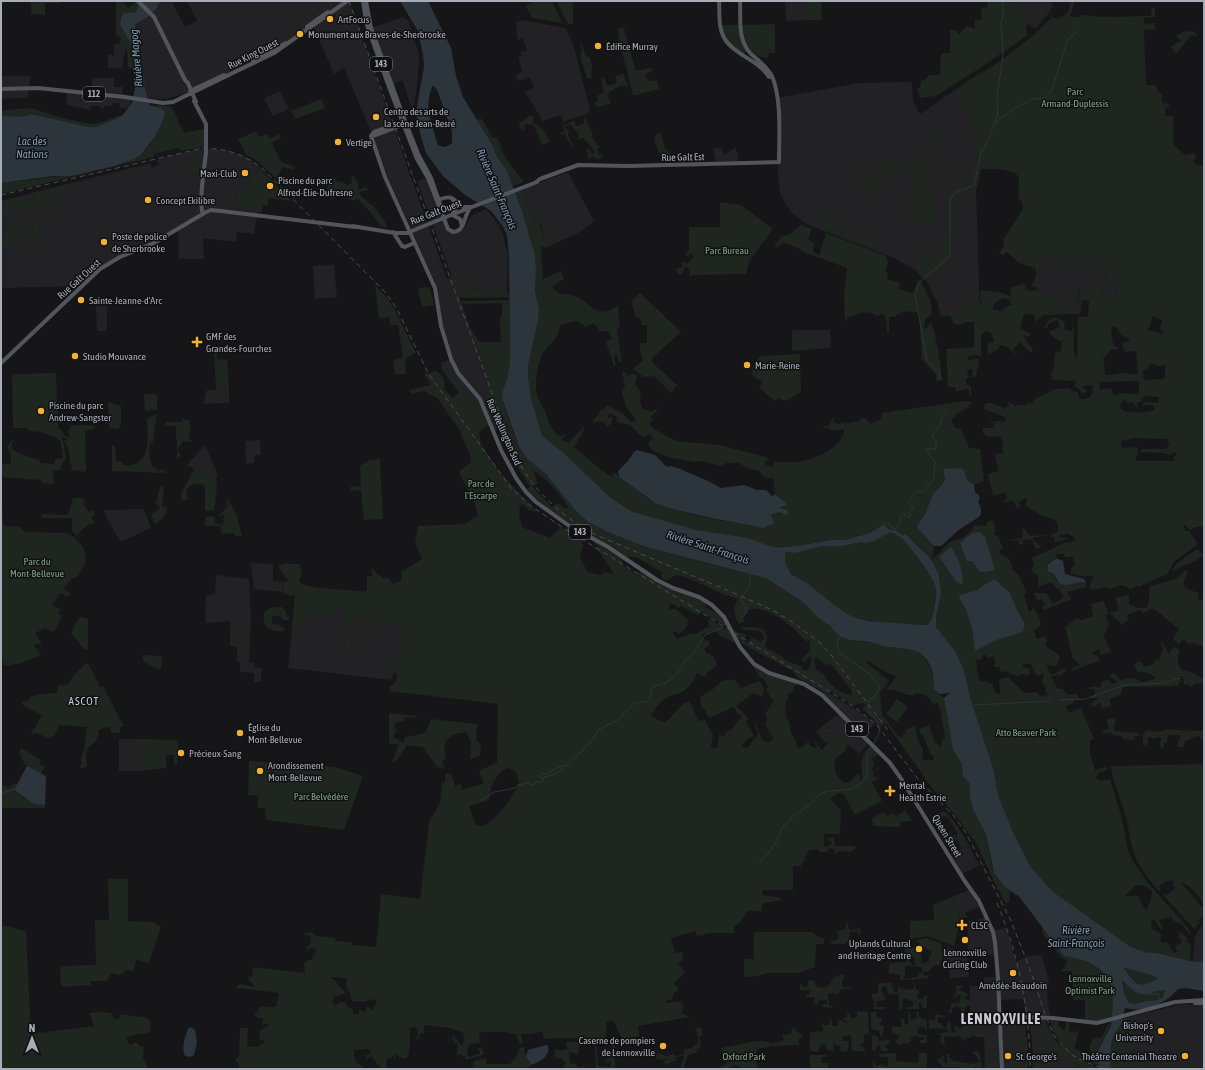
<svg xmlns="http://www.w3.org/2000/svg" width="1205" height="1070" font-family="'Asap Condensed',sans-serif">
	<rect width="100%" height="100%" fill="#161618"/>
	<path fill="#222225" d="M159,1H176L173,4L185,27L197,21L187,1H349L392,123L371,131L344,68L334,74L313,25L283,46L191,92L165,99L149,98L144,86L145,79L142,77L141,58L135,26L136,24L157,6L160,2Z
		M785,1H809V20L786,21Z
		M1019,1H1048L1053,4L1052,8L1047,15L1035,29L1011,8Z
		M403,17L408,20L419,54L418,77L413,112L403,82L401,81L391,85L371,28Z
		M521,20L566,28L574,47L588,102L590,111L588,113L563,122L561,115L543,121L525,92L534,87L530,77L518,81L515,75L523,72L518,57L522,56L520,52L527,50L523,38L518,40L517,36L516,22Z
		M114,44H126V52L123,57V68H108V55H114Z
		M1,65H2V76H30L28,98L1,99Z
		M92,78H114V87H123L122,97L130,98L131,104L126,109L119,108L120,103H113L112,106H104V109L100,108V106H91V110L66,105L67,91L91,93Z
		M912,82L913,101L920,114L962,85L981,157L975,159L980,315L941,316L937,302L928,284L915,270L894,258L806,224L792,213L785,203L780,193L778,177L777,98L859,83Z
		M280,91L289,109L273,116L264,98Z
		M394,129L447,279L452,277L417,182L426,178L445,227L460,231L466,225L472,215L486,209L499,225L503,235L508,256L507,293L499,294L486,292L463,284L453,278L505,426L495,430L490,417L485,412L481,414L441,363L451,359L447,348L435,282L387,175L374,139L375,137Z
		M721,147L724,155L736,147V153H738V161H716L713,149Z
		M199,149H214L230,151L244,156L259,166L258,176L251,175L250,189L237,188L236,208L258,211L254,234L237,232L236,242L203,238L204,259H179L178,229L163,238L104,266L82,286L1,288V201L151,163L152,169H153L154,166L159,165L157,160L174,155Z
		M566,173L569,174L594,221L582,231L548,247L540,223L536,224L522,189Z
		M1042,254H1045L1057,261L1064,258L1066,259V267L1068,269L1070,265V257H1074L1078,259L1085,270L1095,265L1092,266L1088,257L1093,255L1099,262L1106,263V277L1109,280L1119,283L1115,296L1113,298H1106L1103,296L1101,294L1103,287L1102,279L1100,288L1090,294H1084L1079,286L1078,314H1074V305L1069,299L1068,292L1065,308L1060,309L1053,307L1048,297L1040,295L1032,292V291H1036L1037,288L1031,286L1033,284L1036,274L1039,272Z
		M334,265L337,297L315,299L313,266Z
		M96,306H107V331H97Z
		M792,330H830L831,348L792,351Z
		M229,389V403L203,404L207,390Z
		M260,440L261,455H254V463L246,464L245,441Z
		M205,445L218,475L215,481L187,465Z
		M142,509L145,512L151,528L122,541H120L106,517L104,510Z
		M251,563L273,564V581L284,582L283,592L254,589Z
		M216,575L249,579L251,619L249,662L254,663V667L261,668V682H254V673L240,672V662H237V646H230V621L205,623L206,595L215,594Z
		M296,586L373,592L413,626L391,680L288,668Z
		M826,691L862,714L875,724L864,734L871,741L859,754L848,744L834,734L829,733L819,735L816,731L841,712L824,694Z
		M119,739H142V771H119Z
		M963,838L978,866L962,874L951,854L962,849L957,840Z
		M969,890L980,907L965,913L967,917L961,919L952,897Z
		M988,916L995,930L1006,928L1016,962L1028,956L1042,955L1049,982L1047,994L1050,1016L1026,1014L1023,999L1000,1000L1001,1015H1025L1026,1069H985L984,1033H968V1018H970V986H984V977H996L994,955L968,954V921L976,920Z
		M1204,922V962L1193,961L1195,936Z
		M948,947L967,954L969,977L950,978L949,965H942Z
		M1195,1004H1204V1069H1110L1122,1019L1178,1005Z
		M1029,1018L1045,1019L1049,1028L1056,1041L1062,1056L1076,1064L1091,1069H1033L1032,1040Z"/>
	<path fill="#1e261f" fill-rule="evenodd" d="M31,1H60V3H45V15L31,14Z
		M116,1H122L128,8L133,5L136,1H140L136,12C133,12 129,12 126,13C110,18 131,40 133,48C135,54 134,63 134,70L128,67L127,49L125,45L117,43L120,42L121,38L116,35Z
		M536,1H552L562,23L533,18L525,6Z
		M559,1H573V24H568L557,2Z
		M809,1H821L822,20H809Z
		M987,1H1002L1011,3L1015,1H1020L1016,5L1014,9L1017,14L1029,18V23L1025,27L1028,35L989,62L933,98L932,96L920,98L917,88H920L921,81L926,79L929,75H940L941,53H950V30H956L959,34H960L967,26L975,29V20L982,19L981,9L988,7Z
		M1071,1H1075L1070,17H1080L1082,15L1104,17L1151,16L1152,7L1155,8V17L1144,18V24L1155,23V29L1144,30L1146,83L1147,85H1156L1158,92L1162,94V103L1169,104V106L1165,108V116H1173L1174,145L1185,155L1193,153L1197,156L1193,161L1196,165H1204V527H1196L1190,530L1185,525L1183,526L1186,531H1189L1198,544L1174,562L1167,574L1138,587L1137,585L1131,589L1122,585L1108,589L1107,587L1093,590L1089,588L1090,585V581L1093,580V576H1081L1067,573H1071V568L1075,565L1073,558L1071,556L1070,557H1065L1064,554H1057L1056,557L1048,563L1047,569L1049,572L1053,573L1056,580L1069,584L1082,582L1086,584V587L1067,592L1072,599L1044,610L1042,607L1045,606L1042,599L1037,601L1034,593H1046L1053,604L1062,598L1063,596L1059,589L1056,588L1052,583H1048L1040,587H1038V576L1031,570L1034,565L1032,558L1064,543L1072,542L1075,538L1068,534L1059,535L1060,537L1069,538L1055,543L1054,537H1050L1051,535L1057,532L1058,525L1054,519L1042,516L1026,506L1027,501L1025,498L1019,502L1020,507L1017,508L1012,500L1010,501L1005,502L1004,500L1007,499L1006,492L993,496L988,474L999,471L996,461L995,454L1003,453L1002,437L987,436L983,433V428H994V423L985,422L1006,421L1005,417L984,409L985,404C992,401 998,406 1005,409V407L1009,406L1008,401L1015,406L1017,405H1026L1029,402L1034,404L1033,400L1055,389L1070,388L1072,391L1078,392L1079,398L1083,399L1089,398L1092,394L1093,386C1089,385 1084,385 1081,388L1086,389V392L1082,394L1079,389L1074,386L1076,382V381L1052,380L1051,374L1055,366L1054,363L1055,353L1061,351L1062,341H1059L1050,334L1049,331L1054,330L1060,327L1059,323L1057,320L1049,323L1047,328H1044L1049,320L1055,317L1064,321L1065,330L1072,331L1073,319L1074,352L1075,357H1077L1078,317H1088L1089,302L1086,300H1082L1080,314H1078L1080,285L1084,288V294H1089L1090,288H1100L1102,278H1104L1105,280L1101,294L1106,298H1113L1117,292L1118,283C1108,281 1107,279 1104,268L1106,267V264L1099,262L1093,255L1088,257L1092,266L1095,265L1097,270L1095,271L1090,270L1089,267L1088,270L1085,271L1082,266H1079L1078,259L1076,260L1073,257H1070V265L1074,269H1066V259L1064,258L1057,261H1052L1050,257L1043,254L1042,255L1039,272L1036,274L1035,268L1019,263L1007,252L1003,255L999,253L1004,246L1003,240L1023,209V204L1018,197L1019,177L1014,172L998,169H981L976,192L956,195V167L958,165L962,168L963,181L967,185L970,184L971,174L973,173L971,163L974,162L976,159L979,158L969,114L956,92C965,80 982,73 994,65C1015,51 1035,35 1052,17L1058,19L1061,16L1064,17V15L1067,13L1070,8L1069,7ZM1153,316L1162,320L1160,328L1163,332V334H1160L1155,331H1148ZM1116,326L1121,335L1129,338V341L1122,344L1125,352L1136,351L1138,374C1132,375 1125,372 1121,373C1116,374 1111,375 1105,375L1104,361H1103V358H1104L1111,349H1119C1110,343 1112,338 1111,327ZM1150,363L1159,366L1165,364V378L1163,379L1144,380L1143,372L1148,369ZM1139,381V394L1123,393L1114,396L1111,388L1100,389L1099,382ZM1148,396L1159,397L1158,403L1149,402L1143,403L1142,405H1153L1155,410C1150,412 1124,415 1121,408C1119,405 1122,402 1124,400L1129,403L1132,402L1137,409V403L1142,401L1143,397ZM1136,438L1167,439L1169,444L1167,449H1141V452L1164,453L1170,455L1174,452L1176,453V456H1174V461H1136L1138,447L1122,448L1121,441Z
		M775,24V53H769L768,58C751,58 743,42 742,26L744,25Z
		M723,25H738L747,51L744,53C734,47 720,38 723,25Z
		M618,28H624L636,71L650,68H652L651,72L645,74L647,79L650,81H657L659,89L636,95H633L619,40Z
		M1193,31L1197,34V36L1192,35L1176,54L1175,53L1171,47L1176,43L1181,41L1178,37L1175,36L1183,32Z
		M580,41L582,45L586,56L590,58L592,66L591,78H587L580,55L582,52Z
		M624,74L630,95L626,85L620,86L609,92L608,97L611,103L599,107L595,105L594,103L597,102L598,95L604,93L601,79L604,77L607,86L617,83L615,76Z
		M321,99L325,108L295,119L291,111Z
		M150,105L171,106L177,117L178,123L181,126L184,133L203,129L205,131L204,147L180,151L179,148L154,154V157L1,194V183C43,178 85,175 125,162C130,160 137,159 141,155C156,139 158,129 163,109L150,106Z
		M24,108L35,109L55,116L90,124L99,123L124,114L121,117L98,127H84L31,114C20,119 11,115 1,116V111Z
		M531,115L533,117L534,123L544,130L550,142L542,145L540,141L534,125L525,124L524,131L520,128L519,123Z
		M585,117L593,135L592,137L598,146L600,147V148L597,149L599,155H605L601,157V159H596L592,156L589,161L586,149H590L592,154L594,153C591,143 587,144 583,138L576,140L579,136C578,131 573,130 571,124L565,126L567,130L569,131L568,135L574,149L572,148L565,134H559L565,131L563,125L574,121L576,126L584,124V119Z
		M480,119H482L493,138L497,137L501,145L500,147L509,163L524,182L512,186L507,171L496,155L493,146L477,120Z
		M929,127L939,142L926,149L924,153L927,161L925,173L924,185L925,187L932,189V203L936,214V222L931,224L908,215L907,213L910,203L917,200L919,194L916,188L912,186L914,179C906,171 891,169 884,179C881,182 881,187 880,192H876L873,197L871,198L866,195L867,190L859,187H864V178L862,177L850,180L867,171H869L872,177L874,178L882,173L884,164L895,157L901,164L914,166C919,157 920,148 929,142L928,139L931,136L927,130H923V128Z
		M256,131L260,137L267,134L270,139L279,134L281,138L272,143L281,162L293,166L295,170L282,167L277,179L256,160L246,155L238,139Z
		M661,133L665,149L671,153L666,157L659,153L654,139L656,134Z
		M182,164L201,165V174L183,173Z
		M259,167L291,201L269,198L268,205H263L262,212L236,208L237,188H250L251,175H258Z
		M353,175L358,184L359,190L366,187L368,190L359,192C361,198 367,199 369,204H371C377,210 384,218 387,227H381C374,217 367,207 357,199L353,201L350,199L349,195L340,189L334,190L333,200C326,194 328,187 328,178L332,177L333,179L335,178L337,182L340,181L348,185L352,183L351,178Z
		M71,183L68,187L72,188L39,201L36,200L32,195V193Z
		M522,189L536,224L539,223L548,247H541L543,279L561,271L564,279L552,287C554,289 557,292 559,293C564,296 570,293 575,296C594,305 596,321 618,305L620,325L617,330L622,363L619,362L617,355L614,356L616,366H614L606,342L612,339L608,331H600L594,323L585,327C574,316 572,324 560,325C558,340 553,340 545,350C538,358 533,388 538,398C540,402 543,406 545,411C548,420 551,432 560,436L565,434L566,435L561,440L569,442L584,427V430L574,447L594,464L612,477L613,474L616,473L620,478L649,499L661,505L694,515L763,528L771,515L785,509L780,508V506L785,502L775,494L773,478H765L759,471L749,469L739,463H727L719,466L703,461L695,462L667,457L654,451L650,448L648,444L653,438L649,434L645,437L641,436L630,425L616,422L617,417L609,413L608,418L611,417L613,419L610,425L607,426L604,422L597,421L594,423L593,421L602,409L603,410L608,405L623,414L631,422L636,421L626,406L621,390L625,387L622,371H623L626,373L625,375L628,376L632,374L637,375L635,384L641,393L640,400L642,408L651,412L657,409L664,402L651,417L653,420L649,424L654,429L676,441L719,445L766,457L768,459L764,464L773,467L774,461C795,466 827,458 840,440C842,436 845,433 844,429L834,431L828,428H823L824,426L830,425L833,416L834,422L838,424L845,422V425H846L847,422H849L850,425L852,422H857L860,421V418L866,419L870,424L882,419V413L964,401L974,403L968,405L970,407C962,410 957,412 952,420C953,427 955,428 961,429L969,448L980,449L984,481L974,485L967,480L964,470L943,471L945,479L941,486L933,494L925,514L918,524L919,530L934,546L933,556L931,559L907,534L899,535C909,546 934,576 936,590C937,595 935,603 934,608C933,615 932,621 927,625H917L912,624C893,622 872,623 854,617C836,612 822,594 807,584C802,580 796,578 792,574C786,569 781,558 787,552L795,553L822,546H843L861,542L866,543L892,531L886,527L877,530L870,533L845,540H831L797,546H770L748,538L696,530L641,515L633,512L611,498L587,476L542,436L531,398L528,377V366L538,321L539,310L535,291L536,267L531,239L514,192Z
		M951,194H953L954,263H946L940,268L936,275L931,274L927,280L916,269L914,265L923,253L924,250L939,255L943,247L945,217L948,209V198Z
		M57,195L58,199L46,204L1,216V203L26,196H28L34,204Z
		M720,202L741,205L773,229L749,261L746,274L693,275L689,277L690,270L687,267L684,268L682,274H678L676,269L682,267V262L687,263L693,258L692,253L688,256L685,255L689,249V227H720Z
		M830,209L834,226L858,237L868,239L877,243L876,249L822,227L824,214Z
		M45,220L56,221L54,225L50,223L36,225L40,242L36,240H33L32,222Z
		M26,224L29,228V242L1,245V236L9,233L11,235L17,228Z
		M801,225L812,229L808,239L815,244L813,252L819,255L826,233L886,256L888,262L885,271L888,273L887,279L900,283L899,289L913,293L918,280H920C926,291 932,301 932,314L925,320L924,328L926,329L930,323L932,324C937,343 941,361 942,380L936,381V375L922,359L919,313C912,311 900,310 895,317H889V332L887,333V322H886L884,314L876,316C867,308 856,315 847,318L845,323L844,295L847,268L801,251L802,250L784,242L777,248L774,246L782,236L789,235Z
		M452,277C469,287 488,296 508,293L509,297L473,298L459,297Z
		M1024,283L1026,289C1036,293 1046,295 1055,301L1053,307L1060,309L1065,308L1068,292H1069V299L1074,304V314L1044,315L1035,322V315L1024,314L1020,329L1030,333L1029,337L1024,335V337L1033,350L1032,352H1030L1021,343H1019L1013,349L1018,356L1007,347L1000,345L998,349L988,355L987,345H988V341L992,343L994,341C992,336 992,331 985,331L981,335V357L978,355L968,356V358L969,361L977,358L979,360L976,377H972L973,371L970,369L967,370L969,378H966V385H969L971,387V396H970L968,388L956,392L955,387H948L946,349L974,347V322H965L962,325L954,324L948,311H969L971,300L973,298L980,301L981,305L982,304L980,298L981,290L999,292L1010,296L1011,288ZM1003,298L1009,300L1012,305L1007,306L1002,311L993,310C992,304 998,300 1003,298Z
		M375,285L388,299L394,308L416,353L407,357L405,365L406,374H395L393,360L403,358L398,325H390V317L379,318Z
		M427,287L430,289L434,305L422,307L418,288Z
		M640,293L681,332L652,358V362L677,385L671,393L654,376L644,377L633,369L643,360L640,350V343H647V325H642L640,318L636,317L631,301Z
		M509,300L510,361L508,375L504,386L503,401L505,408L515,438L527,459L545,473L577,512L588,522L598,527L646,547L766,578L804,603L814,614L859,641L873,643L887,647L905,648L917,652L924,657L930,667L933,678L934,689L938,694L944,698L953,750L962,764L966,780L970,784V797L973,810L986,834L992,868L996,876L1005,887L1018,895L1016,896L1011,892L1009,894L1010,901L1006,904L994,881L975,840L972,838L959,820L933,789L886,723L881,727L862,709L865,705L863,703L854,705L831,691L825,693L807,682L797,678L795,674L792,671L743,644L741,641L738,639L735,631L747,635L744,640L748,644L752,637L761,642L764,639V636L760,631L743,630L741,627H757L764,630L767,636L765,647L780,655L787,661L801,666L804,671L808,670L812,660L810,656L804,662L801,660L810,651V641H806C795,628 766,603 749,610L743,619L745,622L739,624L736,619L734,608L737,602L736,598L725,595L688,578L677,575L673,577L667,581L662,578L661,575L663,573L636,557H627C592,536 554,518 526,489L530,487L508,451L497,426L498,420L486,390L491,388L472,332H473L479,342H501L500,320L502,315V303L463,304L462,301ZM533,471C548,479 559,493 569,508H565L558,503L552,507L532,486L538,484ZM817,658L825,664L832,665L852,691V695C844,696 826,683 825,675L816,670L814,659ZM867,660L887,673L892,674L896,677L887,689C891,691 893,690 897,691C905,693 904,696 914,695L916,693C926,694 929,697 934,706L937,702L940,709L945,737L941,741V748L935,742L929,725L921,728L919,731C920,733 921,734 923,736C924,738 930,752 931,755L934,756V760H922L923,750L917,737L915,725L906,730L905,734L901,737L898,736L882,714L880,693L889,681L867,663Z
		M792,334H796L797,337L804,338L807,336L808,342H811V340H813V346L811,348H809L807,346V349H792Z
		M214,351H216L217,360L227,359L229,389L216,390Z
		M800,354L801,392L785,401L778,398L775,401L759,388L762,384V381L752,376L753,366L760,356Z
		M442,364L481,413L485,412L490,424L479,432L481,444L498,470L537,512L529,510L523,504L520,506L519,515L522,527L550,538L560,527C567,531 582,536 583,545C583,549 580,553 580,558L588,572L601,575L605,572L614,574L601,554L593,547H600L593,542H595L623,560L620,563L636,574L642,572L709,604L706,606L702,605C716,615 718,609 727,627L702,612L698,615L681,606L678,608L673,604L669,605V609H676L689,621C688,626 683,632 678,634L676,631L672,633L677,639L690,634H696L705,628L709,627L708,622L709,619L729,631L736,644L719,635L716,631L703,634L702,636L706,642L708,640L710,642L709,645L704,649L706,653C713,654 716,660 717,666L708,672L705,677L697,673C694,680 690,688 682,692C678,694 674,694 670,696C664,698 653,710 651,716L665,723L684,703L689,702C695,707 694,718 701,721L705,720L713,735L711,747L712,749L717,747L719,735L724,736L727,731L731,730L742,716L737,714L734,707L709,718L705,710L701,706L700,697C704,694 708,693 712,690C720,683 723,678 735,680L741,688L759,681C764,686 766,691 762,697L754,693C751,694 741,703 736,706L749,719L746,722L754,736L749,738L741,746L744,748L749,747C751,741 756,740 758,734L753,720C760,727 758,737 765,742H770L773,738L765,725L767,719L765,714L774,700L770,697L766,689L768,687L763,678H760L752,665L769,675L797,683L791,693L788,694V699L785,702L786,717L790,723L791,733L797,743L796,746L799,749L808,742L812,747L816,748L817,747L813,740L822,750L829,743L825,742L819,735C833,731 837,736 848,744L844,752L836,758L834,764L836,774L844,783C850,784 853,778 857,774L860,776V781H862C863,766 857,756 871,746L880,754L872,759L874,764L872,769L873,772L880,767L881,768L873,773L874,777L880,778L872,782L882,801L855,815L844,795L842,793H839L832,798L831,800L841,811L840,834H824V845L825,847L831,845V841L827,840V838L834,837L835,846H855V849L850,852L838,851L837,854H835V850L831,848L828,849V852H819L818,849L808,851L805,856V860L802,862L801,866H793V890H762V895C769,897 774,896 780,898L781,900C775,903 768,900 762,905V911H748L739,924L734,926V933H710L697,936L695,931L671,938L675,953L682,952L683,959L678,963L684,970L683,971L685,973L674,983V985L679,988L677,992H674L672,999L665,1001V1003L680,1001L684,1006L681,1013L690,1017L638,1026L639,1036L626,1039L621,1038L614,1021L606,1022V1038L604,1039L559,1038L544,1039L542,1032L529,1034H521L523,1043L520,1044L516,1034L504,1032H482L479,1035L480,1043L472,1044L470,1043L467,1051L468,1057L479,1054L480,1052L476,1049L483,1047L481,1050L484,1052L483,1055L466,1060L465,1056L462,1057L461,1054L457,1056L458,1043L455,1044L452,1039L453,1035L462,1046L464,1040L463,1032L449,1028L424,1025V1033H421L417,1041L416,1039C418,1035 419,1031 415,1027L410,1028V1047L408,1057L404,1059L398,1056L397,1053H396L395,1060L393,1055L391,1058H388L386,1060V1069H382L371,1056L367,1059L366,1055L371,1054L368,1049L354,1050V1057L357,1063L360,1064L362,1067L361,1069H239V1065L235,1059L239,1057L240,1028H248L247,1046L257,1047L263,1044L264,1040H261L259,1037L260,1030L268,1026L269,1023L262,1025L263,1019L254,1016L261,1006L265,1007H276L279,993L236,988L237,986L240,984L254,987V984L249,981L248,977H252L253,967L305,973L304,963L308,960H312L313,955L315,954L316,949L309,948L308,951H307V946L310,944L311,936L304,935L305,933L312,932L317,936L335,938V941L352,942V945L376,947L381,894L420,899L429,822L440,803L442,783H445V774L451,773L455,786L460,784L463,790L484,783L479,771L497,762L498,704L389,691L390,686H392L397,679V674L393,671L390,672L383,670V669C395,667 395,664 400,653C402,648 406,643 406,638C406,628 395,620 385,625C382,627 380,632 378,635C379,626 379,619 369,615L360,616L354,623L358,630L356,637L351,636V648L354,657H349L342,653L347,648L346,639L349,627L346,617L335,604L334,613L331,615L313,613L311,612L310,607L308,612L304,615L305,617L303,628L300,630H292L295,596L284,594V582L288,581V580L278,567V566L284,564H300L302,571L299,582C309,590 353,591 367,592V576H372L371,568L384,579L387,577L393,584L402,580L401,572L422,559L415,543L418,526L464,524L478,516L475,504L459,472L471,462V457L461,435V432L437,398L424,391L411,394L410,390L431,385L424,374L436,371C442,374 446,381 444,389L452,398L459,393L441,368ZM508,768L516,772L519,782L518,787C510,798 492,831 476,825L469,806L488,800L490,798C491,795 490,791 491,788C494,780 500,770 508,768ZM330,977L344,978L347,980C344,988 349,989 351,995C351,997 351,999 352,1001L363,1002L375,999L376,1000V1004L372,1010L368,1007H366V1011L363,1012L362,1010H359V1014H354L353,1010L347,1006L345,1002H340L335,1006C329,997 337,995 344,994L345,992L335,981Z
		M56,373L58,428L61,429L64,435L70,438L68,431L70,427L72,425L95,426V428L85,431L86,472L72,470L68,448L64,441L69,440L61,437L64,444L66,459L63,462L60,470L53,471L54,484L43,483L40,480L1,477V465L11,463V455L7,446L15,438L11,446L12,449L18,453L37,459L41,463L54,464L55,459L63,458L60,440C52,434 38,431 28,431V428H13L12,374Z
		M144,394H155L157,395V410L145,411Z
		M108,402L121,406V425L118,429L109,428Z
		M157,413L153,442L150,443L149,456L152,466L156,468L158,471L164,469L165,473L112,471V445H115L116,461H121L125,466C153,464 147,440 147,419Z
		M182,419L188,420C192,429 191,430 189,439L192,440L191,442L183,441L177,451L181,455L177,459V441L176,438V426L165,425L166,422H182Z
		M380,459L383,519L364,520L361,490L350,491V487L361,486L360,466L369,460Z
		M194,469L215,481L216,479L217,488L214,510L205,511V486C197,481 189,484 186,492L188,499L182,501L181,494Z
		M161,486H164L162,506L168,508L163,518L155,525L151,515L160,508L155,502L158,500L157,496Z
		M1,495H2L3,523L4,526L20,527L23,531L29,532L67,533L74,537L84,548L86,562L76,578H72L63,589L70,593L68,597L61,593L52,605L61,609L58,614L62,616L54,632L45,628L35,633L42,643L34,645L41,655L22,663L4,666L2,658H1Z
		M73,498H83L86,502L83,504L89,512L93,510L95,515L91,517L95,524H88L78,534L79,538L72,531V518H42L41,517L42,514L66,515L69,513Z
		M229,500L237,516L242,536H235V533L223,534L221,532L220,526H205V517L213,516L215,517V523L223,525L224,515L219,516V515L227,507L228,503L225,502Z
		M988,521H993L996,531L994,532L995,536L998,535L1003,549L1000,550L999,553C1007,556 1012,560 1012,569L1018,574L1027,593L1024,595L1029,612L1034,608L1040,620L1041,626L1034,630L1037,639L1046,636L1047,641L1045,646L1058,654L1060,658L1056,666L1046,665L1050,673L1053,674L1065,668L1066,671L1063,673L1060,677L1058,674L1051,677L1058,689H1063L1068,695L1077,694L1079,699L1074,700L1073,703L1066,706L1069,713L1081,708L1094,739L1090,740V754L1095,770L1106,767L1107,770L1098,773L1096,778L1101,781L1110,779L1121,815L1128,850L1134,863L1148,883L1187,927L1191,934L1190,935L1182,924L1174,921L1171,917L1159,920L1163,928V930H1161L1154,919H1152L1151,928L1162,935L1160,938L1162,943L1167,942L1174,953L1177,952L1175,945L1181,944L1182,941L1178,937L1180,935L1178,932H1181L1187,938V942L1191,945L1190,961L1157,953L1144,952L1129,946L1068,904L1053,892L1030,866L1013,832L998,795L994,771L970,697L964,670L955,651L936,627V617L941,593L939,575L931,561L950,542L962,538L971,531L974,525L986,526ZM960,543L989,552L995,570L965,557ZM995,579L1010,593L1017,610L1025,624L1023,631L1012,636L999,639L975,651L972,629L966,610L959,598L978,590L985,584ZM983,655H986L988,658L993,656L995,661L994,667H999L1001,673L1005,671L1017,676L1022,674L1026,676L1030,674L1029,669L1023,667V664H1031L1036,675L1039,676L1043,673L1044,678L1041,679L1046,689L1045,692L1049,695L1040,696L1037,692L1024,693L1008,677L1001,679L999,681L1000,694L996,693L992,684L985,681H980C978,678 976,662 976,659L981,660ZM1140,885L1147,887L1152,891L1151,899L1147,909H1145L1138,896H1125L1135,886Z
		M1023,528L1030,536L1044,535L1045,536L1031,538L1041,547L1036,549L1033,542L1029,539L1023,540V545L1019,544L1018,540L1010,541L1009,540L1022,538Z
		M1197,549L1204,555L1195,561L1172,571L1176,564Z
		M1186,570L1188,572L1183,584C1187,590 1192,590 1198,593V599L1204,601V646L1197,645L1192,642L1190,645L1186,642V639L1182,640L1179,645L1173,638L1179,629L1153,608L1143,613L1140,610L1127,615L1129,620L1121,625L1119,621L1110,614V613L1119,610L1116,598L1129,594V604C1134,608 1140,608 1146,608C1152,598 1147,594 1150,586L1176,579Z
		M1104,601L1108,613L1106,616L1109,625L1105,633L1103,634L1111,652L1101,655L1099,649L1092,652L1093,655H1098L1100,660L1072,671L1071,668L1080,665L1073,659L1065,627L1077,618L1082,620L1093,616L1091,604Z
		M277,607H282L286,611V614L290,619L284,621L280,616H272V621L273,624C278,624 284,626 285,631C279,632 266,630 264,623C263,621 264,616 264,613L270,608Z
		M81,617L88,619V649H84L71,633L78,619Z
		M230,632H245V635H242V641H239V636H236L235,643L237,645L238,643H239V644H242V648H245V650L237,649L236,646H230Z
		M1162,642L1169,654L1172,648L1175,647L1180,651C1177,656 1177,668 1184,671C1185,671 1189,671 1190,672C1195,673 1199,678 1204,680V685L1201,683L1194,684L1192,687H1190V685L1184,684L1183,676H1180L1181,681L1179,683L1178,686L1123,687L1121,694L1110,699L1111,706L1103,709L1101,707V704L1099,703L1094,707L1092,706L1091,703L1097,700V698H1088L1094,695L1095,691L1093,689H1086V688L1096,686L1098,688L1102,686L1101,683L1107,679L1112,684L1117,683L1118,682L1109,676L1114,673L1120,680C1128,679 1134,676 1141,682L1155,679L1154,676L1144,672H1138L1134,664L1141,661L1144,667L1153,664L1157,659L1159,661L1163,648L1161,643Z
		M143,655L161,656L162,662L161,669L159,670L143,661Z
		M86,663L89,665L100,687L103,686L124,727H120V733H111L110,728L106,727L99,730L96,741L88,748L86,754L87,767L79,768L82,763L81,758L84,751L87,727L60,725L53,736L48,739L38,733H35L32,735L31,734L42,716L22,704L23,702L28,701L30,697L39,694L57,693L58,686C73,684 68,682 76,673C79,670 83,667 86,663Z
		M897,699L908,707L897,722L886,714Z
		M389,713L417,716V718L404,717V721L398,722L395,724V728L397,731L393,736L403,743L405,737C422,734 426,737 431,719L477,724L476,740L481,744L480,756L470,759L471,747L470,743L471,742L466,732C447,735 442,740 446,759L442,761L445,768L437,767L423,747L407,745L395,763L392,762L399,745L389,743Z
		M1115,718V726H1113L1115,731L1139,733V736H1135L1134,740L1123,739L1121,736L1113,735L1110,733L1102,734L1104,730L1109,729L1106,719Z
		M1168,729L1179,730L1204,731V740L1200,739L1199,736C1193,737 1189,740 1185,741L1184,747H1178C1176,743 1181,740 1180,735H1168L1167,743H1164V748L1160,747L1161,739L1159,737L1152,739V737L1148,738V743L1146,745L1143,746V735L1145,731L1149,730L1158,732Z
		M142,739L176,740L178,741L177,764L174,765V755H166V768L142,771Z
		M21,748L41,760L39,764L45,767L41,774L25,765L19,753Z
		M249,761L335,767L363,776L344,830L266,820L265,808H258V796L248,795Z
		M1204,764V892L1202,894L1204,897V904C1198,896 1191,884 1181,883L1204,909V915L1194,924L1199,921H1201L1194,929L1163,895L1165,893L1167,895L1176,888L1173,884V880L1165,882L1159,887L1161,890L1159,891C1149,880 1137,865 1133,850C1129,839 1129,826 1125,814C1121,798 1113,784 1111,767V766Z
		M14,783L17,784L14,791L34,804L45,805V808H1V788L4,785L8,788Z
		M905,810L912,821L900,822V827L873,826L872,818L884,812L886,816L894,813L896,817Z
		M944,811C959,825 970,847 979,865L978,866L963,838L955,841L952,838H947V836L951,834L957,837V832L948,818L943,816L942,818L938,819L935,815Z
		M108,879H128V921L154,922L161,927L149,963L136,960L134,971L126,970L120,975L111,973L107,981H91V985L61,987L60,966L96,965L95,920H109Z
		M952,897L961,919L954,946L928,936L910,939V921L934,920L933,905Z
		M846,923H848L849,930H856L860,927V936L857,931L850,932L849,938L852,939V941H847L845,944H832L830,942L838,939V934L836,932L845,929Z
		M1,925L26,931L31,1034L94,1026L89,1013L98,1012L111,1013L115,1020L121,1017L119,1014L148,1018L151,1023L150,1032L148,1033L133,1035L126,1038L130,1045L136,1042L140,1046L144,1047L143,1059L149,1069H1Z
		M1043,927L1064,956L1086,961L1100,969L1105,973L1109,980L1113,992L1112,1018L1097,1022L1085,1020V1000H1073L1072,971L1062,972V969L1065,968L1067,960L1062,958L1044,936L1042,932Z
		M754,932H812L820,938H824V944H816L815,967L798,973H767L758,976L744,977V959H754Z
		M925,938L941,943L942,951L944,953L939,965L933,966L930,971L923,972V975L928,976V979L925,978L911,980V978L918,977V973H922V967L905,966V975L903,978L909,979V980H900V975L889,973V964L891,963L906,962L907,959L911,963V965H916L914,957H906L904,952L905,950L904,943H907L909,948H917V951L921,952L922,964L929,961V955H931V950H928L924,947L920,946L919,942H917V940Z
		M1122,966L1154,976L1159,979C1154,980 1151,982 1147,984C1136,987 1128,973 1122,966Z
		M842,974L845,975L842,981V986L853,989H842L839,991L838,994L828,993L829,1005L833,1006V1008L822,1007V1004H827V1000H819L817,1005L814,1004V1002L815,1001L814,997H806V995L810,994V990H800V985L801,984L803,987H808V981L814,980L816,986C824,990 831,986 833,978Z
		M1122,979L1133,990L1147,994L1157,990H1164L1165,991L1162,998L1159,1000L1146,1001L1135,1004L1129,1003L1124,992Z
		M912,982H914L916,989L919,991L917,999H923L924,996L927,995V1008H922V1003H919V1009H906L907,1007L913,1006V1002L904,998L903,999L902,1009H899V995L888,994L887,986H883L881,990L886,999L876,1002V1007H884V1009H874V1000L872,999V994L878,993V983H892L893,990L896,993L897,992L899,985L900,988L910,990L913,989L914,985Z
		M956,986H962V988L958,990L969,994L964,998L970,1001V1005L965,1007L964,1015L961,1012V1007H958L957,1005L955,1007L952,1008V1013L947,1012L951,1009V1003H959L960,1001L961,995H957L954,999H953L955,994L956,993Z
		M858,1011L868,1012L869,1033L864,1035V1042L860,1045L865,1049V1051H852L851,1035L843,1036V1041H849L848,1051L841,1052L840,1046H837L834,1043H833L834,1047L833,1051L827,1050L825,1044H821V1047H819V1050L818,1052L810,1051V1033L819,1031L823,1032L821,1021L824,1025H829L830,1018L832,1021V1026H838L839,1013V1020H842L847,1024L848,1023L842,1018L847,1017V1014L849,1013L851,1018H856Z
		M871,1012H876L877,1017L881,1018L882,1022L878,1024L884,1026L883,1034L882,1037H880L879,1030H874L871,1028Z
		M909,1012H910L911,1021L917,1018L916,1012H919V1016L922,1019L927,1020V1031L924,1027H919L917,1031L919,1034L927,1035V1043H920V1040H924L923,1037H918L916,1035L914,1036V1038L912,1037L907,1039H911L910,1042L906,1044L902,1043V1046L895,1043L897,1039L899,1038V1035L892,1034V1025L894,1027H901V1019H904L905,1025L908,1024Z
		M935,1014L945,1016L944,1017H938V1023H941L943,1028H946L948,1022L950,1021L952,1033L955,1032L954,1025L960,1029L963,1025H967L973,1033L984,1032V1037H976L973,1035L970,1038L965,1039V1040L963,1041L960,1036L956,1037H948L946,1036L944,1037L945,1044H941L940,1038H941V1034H936L947,1032L948,1030L936,1028L929,1029V1019L935,1020Z
		M1127,1018L1129,1022C1127,1027 1126,1031 1123,1036L1124,1037L1130,1030H1133L1136,1034L1130,1040L1132,1045L1135,1043L1136,1044L1132,1048L1131,1051L1137,1057L1143,1069H1110C1110,1058 1109,1046 1113,1036C1116,1030 1121,1026 1122,1019Z
		M1050,1019L1059,1020V1026L1064,1030H1065L1066,1021H1069V1031L1076,1033L1077,1030L1079,1031L1074,1049L1082,1051L1088,1058L1085,1063L1100,1069C1086,1069 1074,1063 1062,1056L1059,1057L1046,1047L1043,1052V1048L1036,1024H1037L1038,1028L1042,1027L1045,1034L1060,1045L1062,1044L1052,1029V1026Z
		M1111,1023L1098,1050L1101,1066L1094,1064L1092,1058H1094V1056L1089,1048L1093,1038L1102,1037L1108,1024Z
		M701,1027L703,1035L699,1037L701,1047L695,1051L700,1052L688,1055L683,1069H680L684,1056L675,1057L677,1060L666,1065L663,1062L668,1059L659,1060L655,1057L656,1054L659,1053L666,1056L674,1054L675,1056L684,1055V1050L691,1048L698,1043V1036L695,1028Z
		M792,1027L793,1028L797,1027L795,1029L797,1032L801,1033L803,1036L799,1039V1045L772,1046L758,1049L757,1050V1069H744L734,1065L727,1069H718L725,1065L727,1062L724,1060L721,1049L722,1048L756,1041L769,1042V1044L784,1041L782,1035L791,1034Z
		M875,1035L878,1037L879,1041L889,1040L890,1043L885,1045V1048H887L889,1051H881L880,1045H877L876,1051L872,1050V1036Z
		M1013,1036L1027,1037L1028,1069H1026L1025,1061H1014L1015,1057L1013,1051L1017,1050V1059H1024L1023,1044L1019,1045L1017,1040H1012L1004,1038Z
		M566,1042H578L580,1044L578,1054L569,1052L570,1063L576,1064L577,1067L580,1068L585,1064L584,1069H564L565,1062L562,1059L555,1058L554,1050L555,1049L558,1050H567Z
		M615,1043V1069H596L595,1046L597,1047L598,1066L610,1067L611,1062H605L612,1055V1044Z
		M525,1047L524,1052C527,1055 527,1061 531,1065L527,1069H473L474,1061L486,1058V1064H510L515,1058L520,1048Z
		M979,1051L982,1067L981,1068L975,1067L972,1069H966L959,1067H943L936,1059H941V1055H943L944,1062L947,1064V1054H949V1058H951L953,1061L973,1064L979,1062L976,1055L971,1052Z
		M896,1053V1061L915,1063L919,1061V1053H927V1069H873V1062L875,1063L876,1066L882,1064L886,1067L888,1064V1057H880L879,1054Z
		M810,1055H827V1057H821L822,1063L828,1062V1068L819,1069L813,1068L810,1069Z"/>
	<path fill="#2c353c" fill-rule="evenodd" d="M140,1L160,2L157,6V8L147,17L136,24L135,26L141,58L142,77L145,78C142,89 149,95 150,106L161,108L165,112L163,120L154,138L140,156L134,159L114,166L70,176H53L1,183V116C11,115 20,119 31,114L88,127H97L122,116L132,103L136,83V75L134,71L133,47L120,25L121,17L124,13L136,12Z
		M400,1H428L451,48L456,76L463,97L493,146L496,155L507,171L522,211L534,251L536,267L535,291L539,310L538,321L528,366V377L531,398L542,436L560,450L611,498L633,512L696,530L736,536L748,538L770,546L780,547L797,546L831,540H845L870,533L884,524L886,527L892,531L874,541L866,543L861,542L843,546H822L795,553L787,552L785,554V563L791,574L808,584L842,611L853,617L868,621L912,624L917,625H927C932,621 933,615 934,609C935,603 937,596 936,590C935,577 908,545 899,535H902L906,534L931,559L939,575L941,593L936,617V627L955,651L964,670L970,697L994,771L998,795L1013,832L1030,866L1053,892L1129,946L1144,952L1157,953L1190,961L1204,962V991L1185,988L1178,989C1166,1004 1144,1013 1125,1008L1121,1024L1113,1037L1111,1044L1110,1069H1100L1097,1053L1111,1025L1112,1018L1113,992L1109,980L1100,969L1086,961L1064,956L1018,895L1005,887L994,873L986,834L973,810L970,797V784L963,776L962,764L953,750L944,698L950,693L939,694L934,689C933,683 934,677 932,671C925,647 907,649 887,647C881,646 875,643 869,642C850,639 840,642 829,624L828,625L814,614L804,603L766,578L646,547L606,531L588,522L577,512L545,473L527,459L519,447L503,401L502,393L508,375L510,361L509,258L507,235L502,225L491,211L465,195L443,176L426,153L421,137L416,114L420,88L424,67L423,55L418,31ZM433,85L437,90L452,131V143C447,147 444,148 438,145C432,125 423,105 433,85ZM1123,967L1154,976L1158,979C1154,980 1150,983 1145,984C1135,987 1128,973 1123,967ZM1122,980C1129,986 1137,997 1148,994C1154,992 1157,990 1164,990L1165,991L1162,998L1159,1000L1146,1001L1135,1004L1129,1003L1124,993Z
		M637,450L655,455L662,462L664,465L668,467L671,466L680,469L706,480L721,488L744,485L757,490H766L772,496L775,494L785,502L786,505V506H781L780,508L787,510L788,514L787,515L779,512L771,515L774,523L763,528L702,516L673,509L655,503L619,477L618,471L628,461L634,452Z
		M961,468L964,470L967,480L974,485L975,493L978,494L980,498L978,501L981,509V514L979,517L960,529L941,546H934L919,530L917,527L918,524L925,514L933,494L941,486L945,479L943,471L944,469Z
		M980,532L985,537L995,570L985,572H980L972,561H968L965,557L960,543L972,533Z
		M951,547C959,559 962,567 963,582L961,584L956,581L939,557Z
		M1056,558L1063,561L1065,574L1084,579L1086,584L1082,582L1067,585L1060,584L1053,573L1049,572L1047,569L1048,564Z
		M995,579L1010,593L1017,610L1025,624L1023,631L1012,636L999,639L975,651L972,629L966,610L959,598L960,595L978,590L985,584Z
		M27,766L46,776L45,805L34,804L14,790Z
		M190,1027L195,1030L197,1042L194,1055L190,1057L185,1056C181,1047 185,1037 188,1029Z
		M546,1045L548,1046C551,1056 539,1063 531,1065L526,1056L528,1050Z"/>
	<g fill="none" stroke-linecap="round" stroke-linejoin="round">
		<path stroke="#2c353c" stroke-width="1" d="M995,123L1015,108L1033,99L1045,98L1052,90L1067,41L1077,31
			M940,380L939,372L927,360L915,295L919,283L950,256V197H952L956,191L966,189L974,185L981,153L989,138L998,113L997,96L1003,56L1001,23L1004,10L1002,5L1005,1
			M884,524L888,523L893,528L895,529L899,525L901,515L904,513L909,518L911,515L909,513L913,508L908,503L914,494L917,491L923,492L934,479L935,462L926,450L927,449H936V441L933,438V434L940,425L943,416L946,412
			M740,619L746,613V607L741,600C745,589 754,586 749,572
			M839,636L837,646L839,653L870,674L878,684L879,689L876,695L870,699L868,708L869,712L876,719L879,727
			M1060,700L1085,699L1125,685L1164,683L1180,678
			M974,705L1050,701
			M873,745L879,733V730
			M542,779L539,777L542,773L546,774L559,767L566,765
			M1,793L16,789
			M480,801L494,792L515,788L518,785L527,783L532,785L536,782H542L544,777C552,776 561,771 567,765C573,761 575,754 582,752L585,747L592,741L598,730L618,720L634,703C648,701 650,704 652,687C656,685 661,685 665,683C673,679 682,670 684,661L693,654L705,635L719,629L725,624
			M759,864L774,846L783,827L794,815L810,805L821,793L830,791L853,789L865,779L867,776V756L871,748
			M1147,994H1159L1160,998L1159,1000"/>
		<path stroke="#2c353c" stroke-width="3" d="M890,531L895,532L901,536"/>
		<path stroke="#53555c" stroke-width="4" d="M138,1L154,17L185,80L188,83L196,102
			M363,1L366,22L389,87L417,159L428,178L448,229L453,232C466,231 463,215 471,207
			M366,1L371,28L383,61L405,121L419,156L431,178L441,207
			M719,1C720,11 718,23 722,33C729,54 757,58 769,77
			M307,27L328,12
			M253,61L286,43
			M1,89L38,88L125,97L163,103L173,102L274,53L347,1
			M190,91L224,75
			M194,101L206,124V144
			M371,136L385,177L435,288L441,326L451,359L458,373L480,399L501,450L516,478L526,492L536,502L568,525L608,547L657,580L673,588L699,597L712,605L724,617L740,647L754,664L769,673L804,684L822,695L890,763L900,777L964,880L979,901L993,932L995,942L998,978L1002,1069
			M371,136L374,132L403,122
			M371,136L376,135L405,124
			M536,182L540,179L578,165L628,166L779,162C779,138 782,99 772,76C767,67 759,61 751,54C737,39 741,20 740,1
			M438,200C453,194 452,199 463,207H469
			M453,213C457,209 458,204 453,200
			M203,214C198,203 205,165 206,152
			M452,215L460,219L462,226
			M446,217L537,182
			M352,226L395,233H407
			M393,232L402,246L405,247L414,243
			M1,363L100,269L120,257L154,243L206,212L211,210L221,211L355,227
			M1195,1003H1204
			M1000,1016L1053,1018L1097,1023L1175,1002L1204,1000"/>
		<path stroke="#4a4c52" stroke-width="1" stroke-dasharray="5 4" stroke-linecap="butt" d="M349,1L492,393C500,414 507,436 516,456C532,491 563,517 596,535L743,597L774,611L788,619L819,642L832,656L890,733
			M1,195L199,149C224,147 245,154 264,170L385,292L397,309L428,373L511,488L531,506L559,525L853,706L876,724L918,779L953,815L966,833L1011,921L1031,972L1046,1017L1055,1037L1072,1055L1083,1061L1104,1069
			M997,903C1019,956 1030,1012 1030,1069"/>
		<path stroke="#53555c" stroke-width="4" d="M206,152V144
			M407,233L446,217"/>
	</g>
	<g fill="#f2b134" stroke="#111113" stroke-width="1.5">
		<circle cx="330" cy="19" r="4"/>
		<circle cx="300" cy="34" r="4"/>
		<circle cx="598" cy="46" r="4"/>
		<circle cx="376" cy="117" r="4"/>
		<circle cx="338" cy="142" r="4"/>
		<circle cx="245" cy="173" r="4"/>
		<circle cx="270" cy="186" r="4"/>
		<circle cx="148" cy="200" r="4"/>
		<circle cx="104" cy="242" r="4"/>
		<circle cx="81" cy="300" r="4"/>
		<path d="M195 336h4v4h4v4h-4v4h-4v-4h-4v-4h4z"/>
		<circle cx="75" cy="356" r="4"/>
		<circle cx="747" cy="365" r="4"/>
		<circle cx="41" cy="411" r="4"/>
		<circle cx="240" cy="733" r="4"/>
		<circle cx="181" cy="753" r="4"/>
		<circle cx="260" cy="771" r="4"/>
		<path d="M888 785h4v4h4v4h-4v4h-4v-4h-4v-4h4z"/>
		<path d="M960 919h4v4h4v4h-4v4h-4v-4h-4v-4h4z"/>
		<circle cx="965" cy="940" r="4"/>
		<circle cx="919" cy="949" r="4"/>
		<circle cx="1013" cy="973" r="4"/>
		<circle cx="1161" cy="1031" r="4"/>
		<circle cx="663" cy="1046" r="4"/>
		<circle cx="1008" cy="1056" r="4"/>
		<circle cx="1185" cy="1056" r="4"/>
	</g>
	<g text-anchor="middle" dominant-baseline="central" stroke-width="3" stroke-linejoin="round" paint-order="stroke">
		<g fill="#111113" stroke="#7b7e86" stroke-width="1">
			<rect x="370" y="57" width="22" height="14" rx="3"/>
			<rect x="83" y="87" width="22" height="14" rx="3"/>
			<rect x="569" y="525" width="22" height="14" rx="3"/>
			<rect x="846" y="722" width="22" height="14" rx="3"/>
		</g>
		<g font-size="9" font-weight="bold" fill="#a8adb8">
			<text x="381" y="64">143</text>
			<text x="94" y="94">112</text>
			<text x="580" y="532">143</text>
			<text x="857" y="729">143</text>
		</g>
		<g font-size="10" fill="#a8adb8" stroke="#111113" text-anchor="start">
			<text x="338" y="19">ArtFocus</text>
			<text x="308" y="34">Monument aux Braves-de-Sherbrooke</text>
			<text x="606" y="46">Édifice Murray</text>
			<text x="384" y="111">Centre des arts de<tspan x="384" dy="12">la scène Jean-Besré</tspan></text>
			<text x="346" y="142">Vertige</text>
			<text x="237" y="173" text-anchor="end">Maxi-Club</text>
			<text x="278" y="180">Piscine du parc<tspan x="278" dy="12">Alfred-Élie-Dufresne</tspan></text>
			<text x="156" y="200">Concept Ekilibre</text>
			<text x="112" y="236">Poste de police<tspan x="112" dy="12">de Sherbrooke</tspan></text>
			<text x="89" y="300">Sainte-Jeanne-d'Arc</text>
			<text x="206" y="336">GMF des<tspan x="206" dy="12">Grandes-Fourches</tspan></text>
			<text x="83" y="356">Studio Mouvance</text>
			<text x="755" y="365">Marie-Reine</text>
			<text x="49" y="405">Piscine du parc<tspan x="49" dy="12">Andrew-Sangster</tspan></text>
			<text x="248" y="727">Église du<tspan x="248" dy="12">Mont-Bellevue</tspan></text>
			<text x="189" y="753">Précieux-Sang</text>
			<text x="268" y="765">Arondissement<tspan x="268" dy="12">Mont-Bellevue</tspan></text>
			<text x="899" y="785">Mental<tspan x="899" dy="12">Health Estrie</tspan></text>
			<text x="971" y="925">CLSC</text>
			<text x="911" y="943" text-anchor="end">Uplands Cultural<tspan x="911" dy="12">and Heritage Centre</tspan></text>
			<text x="965" y="952" text-anchor="middle">Lennoxville<tspan x="965" dy="12">Curling Club</tspan></text>
			<text x="1013" y="985" text-anchor="middle">Amédée-Beaudoin</text>
			<text x="1153" y="1025" text-anchor="end">Bishop's<tspan x="1153" dy="12">University</tspan></text>
			<text x="655" y="1040" text-anchor="end">Caserne de pompiers<tspan x="655" dy="12">de Lennoxville</tspan></text>
			<text x="1016" y="1056">St. George's</text>
			<text x="1177" y="1056" text-anchor="end">Théâtre Centenial Theatre</text>
		</g>
		<g font-size="10" fill="#a8adb8" stroke="#111113">
			<text transform="translate(253 54) rotate(-27)">Rue King Ouest</text>
			<text transform="translate(683 157) rotate(-1)">Rue Galt Est</text>
			<text transform="translate(436 212) rotate(-21)">Rue Galt Ouest</text>
			<text transform="translate(79 279) rotate(-42)">Rue Galt Ouest</text>
			<text transform="translate(504 432) rotate(66)">Rue Wellington Sud</text>
			<text transform="translate(947 836) rotate(59)">Queen Street</text>
		</g>
		<g font-size="10" fill="#7fa381" stroke="#111113">
			<text x="1075" y="91">Parc<tspan x="1075" dy="12">Armand-Duplessis</tspan></text>
			<text x="727" y="250">Parc Bureau</text>
			<text x="481" y="483">Parc de<tspan x="481" dy="12">l'Escarpe</tspan></text>
			<text x="37" y="561">Parc du<tspan x="37" dy="12">Mont-Bellevue</tspan></text>
			<text x="1026" y="732">Atto Beaver Park</text>
			<text x="321" y="796">Parc Belvédère</text>
			<text x="1090" y="978">Lennoxville<tspan x="1090" dy="12">Optimist Park</tspan></text>
			<text x="744" y="1056">Oxford Park</text>
		</g>
		<g font-size="11" font-style="italic" fill="#7f9bb3" stroke="#111113">
			<text transform="translate(136 58) rotate(-95)">Rivière Magog</text>
			<text x="32" y="141">Lac des<tspan x="32" dy="13">Nations</tspan></text>
			<text transform="translate(497 189) rotate(67)">Rivière Saint-François</text>
			<text transform="translate(708 547) rotate(18)">Rivière Saint-François</text>
			<text x="1076" y="930">Rivière<tspan x="1076" dy="13">Saint-François</tspan></text>
		</g>
		<g font-size="11" letter-spacing="1" fill="#c9ccd4" stroke="#111113">
			<text x="84" y="701">ASCOT</text>
		</g>
		<g font-size="14" font-weight="bold" letter-spacing="1" fill="#c9ccd4" stroke="#111113">
			<text x="1001" y="1019">LENNOXVILLE</text>
		</g>
	</g>
	<rect width="1205" height="1070" fill="none" stroke="#a8adb8" stroke-width="4"/>
	<g transform="translate(32 1038)" stroke="#111113" stroke-width="3" paint-order="stroke">
	<path d="M0-3L7 15L0 10L-7 15Z" fill="#a8adb8"/>
	<text y="-6" font-size="11" font-weight="bold" text-anchor="middle" fill="#a8adb8">N</text>
	</g>
</svg>
